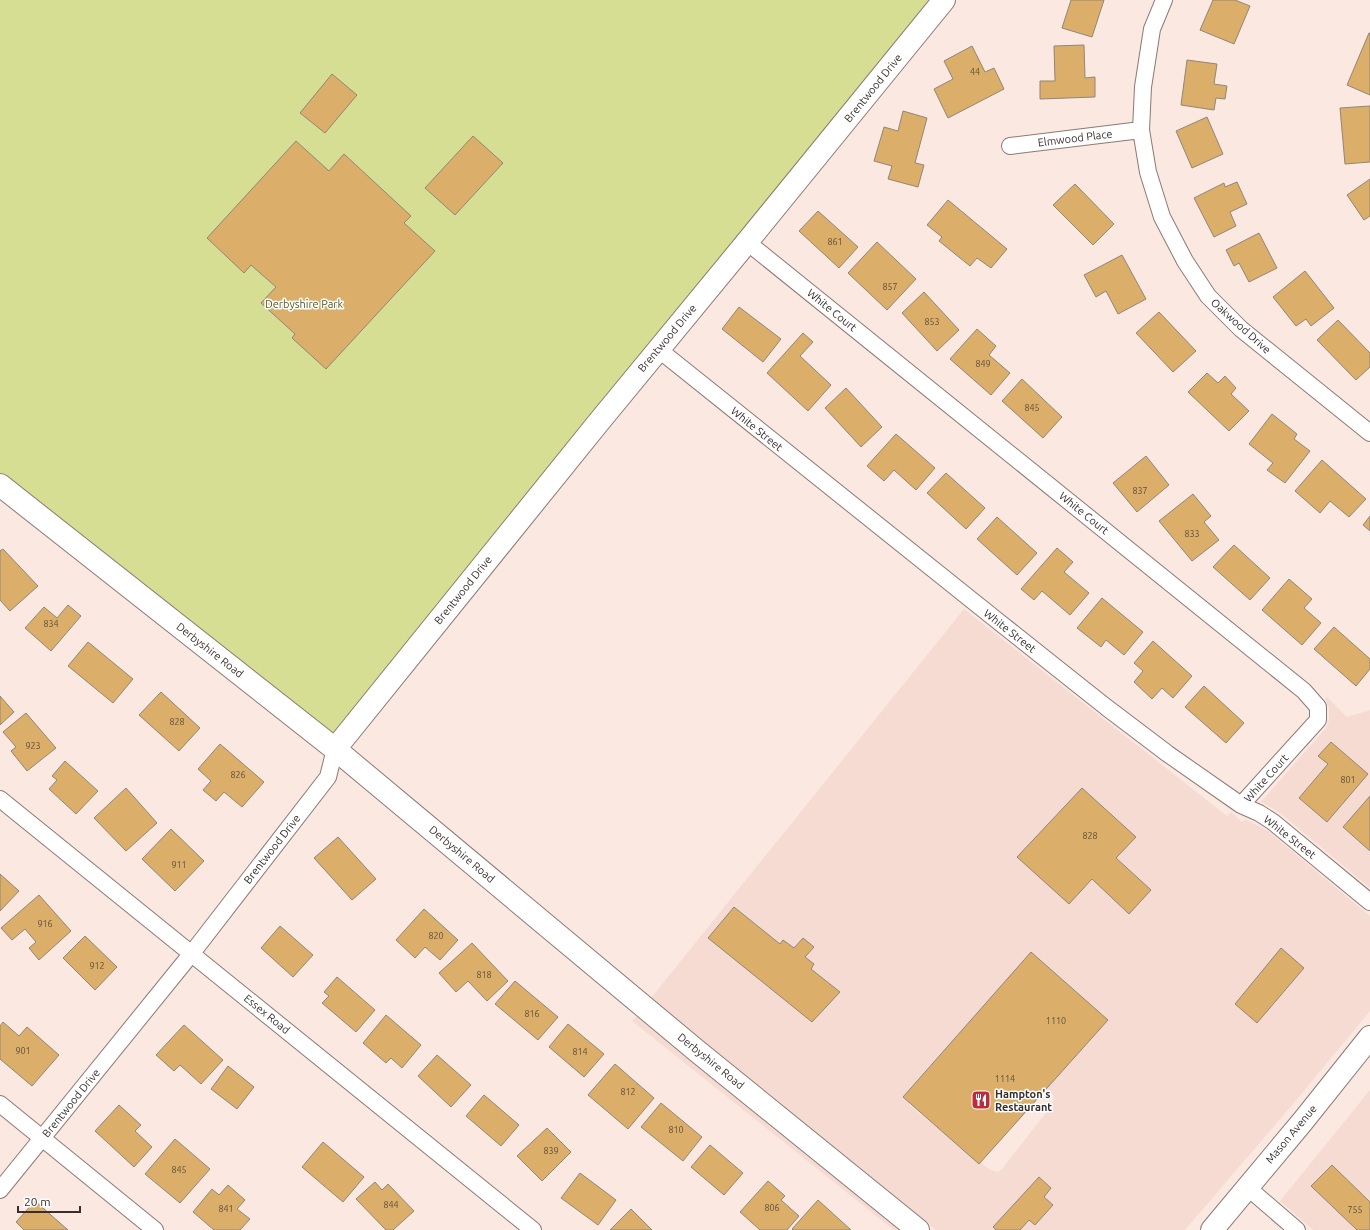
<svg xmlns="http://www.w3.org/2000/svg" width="1370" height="1230" font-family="Ubuntu,sans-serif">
	<rect width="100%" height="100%" fill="#fbe8e1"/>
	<path fill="#f6dbd3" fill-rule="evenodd" d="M964,609L1227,816L1231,812L1242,822L1245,819L1268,831L1370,916V1011L1293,1104L1185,1230H936L651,998ZM974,1031L1049,1090L1053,1095L1054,1099L1052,1105L1002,1169L998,1172L990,1170L914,1109L909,1104V1100Z
		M1327,697L1347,717L1370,710V888L1279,812L1261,802L1326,728L1329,720V708L1325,699Z
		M638,1015L901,1230H894L632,1021Z
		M1370,1090V1230H1313L1280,1201Z"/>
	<path fill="#d6de93" d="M0,0H944L335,749L0,485Z"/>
	<path fill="#dbae6a" stroke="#908679" d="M1071,0H1104L1092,37L1062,28Z
		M1213,0H1235L1250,6L1234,44L1200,30Z
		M1369,33H1370V95L1347,85Z
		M1084,45L1085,78L1095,77V97L1040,99V81H1055L1054,46Z
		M972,46L985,72L994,68L1004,89L948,118L934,89L953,79L944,61Z
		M1187,60L1217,64L1214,84L1227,86L1225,99L1216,98L1214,110L1181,105Z
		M332,74L357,95L325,133L300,113Z
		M1370,106V162L1345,164L1340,108Z
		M903,111L927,118L915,163L924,165L918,187L888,179L892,166L874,161L884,127L898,131Z
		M1207,117L1223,154L1192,168L1176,131Z
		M473,136L503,163L455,215L425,188Z
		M296,141L329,171L344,154L411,216L404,223L435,251L326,369L292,338L295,334L261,303L276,287L251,265L244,273L207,238Z
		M1370,179V216L1364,220L1347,195Z
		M1237,182L1247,204L1230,212L1236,226L1214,237L1194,198L1224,183L1225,187Z
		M1075,184L1114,224L1093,245L1053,205Z
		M948,200L1007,249L991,268L977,258L970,266L939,241L942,237L927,225Z
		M818,211L858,247L839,268L799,231Z
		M1259,233L1277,268L1249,282L1239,263L1234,266L1226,250Z
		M877,242L916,279L887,310L848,273Z
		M1122,255L1146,299L1118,314L1106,291L1096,297L1084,275Z
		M1305,271L1334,308L1311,326L1306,319L1296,326L1273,297Z
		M924,292L959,330L937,351L902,313Z
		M739,307L781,339L763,362L722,329Z
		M1159,312L1196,351L1173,372L1136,333Z
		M1338,320L1370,353V367L1356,380L1317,340Z
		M977,329L996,346L989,355L1010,373L991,395L950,359Z
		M803,333L813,342L800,356L831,385L808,411L767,373Z
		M1207,373L1218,383L1225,376L1236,388L1231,394L1249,411L1229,431L1188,392Z
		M1022,379L1062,417L1043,438L1002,401Z
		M846,388L882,427L861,447L825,408Z
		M1272,414L1297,434L1294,439L1310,451L1285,483L1267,470L1273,463L1249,444Z
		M896,434L935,468L916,490L894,470L884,481L867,466Z
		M1146,456L1169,485L1137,512L1113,483Z
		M1322,460L1366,499L1349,517L1330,501L1320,513L1295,491Z
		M946,473L985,508L966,529L927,493Z
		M1193,494L1211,516L1204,522L1219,540L1192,561L1159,521Z
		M1370,516V531L1363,525Z
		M997,517L1037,553L1017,575L977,539Z
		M1234,545L1270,578L1250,600L1213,567Z
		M1057,548L1073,562L1064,572L1089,593L1070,615L1042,591L1034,600L1021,589Z
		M3,549L38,586L10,611L0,600V551Z
		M1289,579L1312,599L1304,608L1321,623L1302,645L1262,610Z
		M1102,598L1143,632L1124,655L1106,640L1101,647L1077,628Z
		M68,605L81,616L51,651L25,628L44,607L57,618Z
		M1334,627L1370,659V669L1356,686L1314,649Z
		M1153,641L1192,676L1173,698L1162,688L1152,699L1134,682L1143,671L1134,663Z
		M88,642L133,679L113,703L68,666Z
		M1204,686L1244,723L1226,743L1185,707Z
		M161,692L200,728L179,751L139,715Z
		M0,696L14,712L0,725Z
		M26,713L56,748L27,771L11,751L16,747L3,732Z
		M1331,742L1368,774L1327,822L1299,798L1328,764L1318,756Z
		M220,744L264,782L242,807L224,792L216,801L203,790L211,781L198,769Z
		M65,761L98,791L76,814L49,789L57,780L52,776Z
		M126,788L157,823L126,851L94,818Z
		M1082,788L1136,837L1116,858L1151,890L1129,914L1092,879L1069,904L1017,857Z
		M1370,796V851L1343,827Z
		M171,829L204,861L175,891L142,859Z
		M338,837L376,879L352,900L314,858Z
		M0,874L19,891L0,911Z
		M39,895L71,931L39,960L29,948L36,942L25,929L12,940L1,928Z
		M734,907L780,944L783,940L794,948L803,938L814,947L805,957L814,964L811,969L840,992L812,1022L708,938Z
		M424,909L458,940L440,960L425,947L415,958L396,940Z
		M280,926L313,955L293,977L261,948Z
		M85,936L117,967L95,990L63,958Z
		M472,943L508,981L487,1001L468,981L456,992L439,973Z
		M1281,948L1304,968L1257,1023L1235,1004Z
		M1031,952L1108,1020L979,1164L903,1097Z
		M337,977L375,1010L356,1032L322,1003L329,996L324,992Z
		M515,981L558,1017L538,1040L495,1004Z
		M386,1015L421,1045L402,1068L391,1058L386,1063L363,1043Z
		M3,1022L19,1036L27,1027L59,1055L32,1086L0,1059V1026Z
		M568,1024L604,1054L584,1077L549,1047Z
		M184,1025L223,1060L201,1084L180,1065L174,1071L156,1055Z
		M437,1055L471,1085L451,1107L418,1076Z
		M615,1064L654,1098L628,1129L588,1095Z
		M228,1066L254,1087L237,1109L211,1089Z
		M484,1095L519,1125L501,1146L466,1116Z
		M661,1103L702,1137L683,1161L641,1127Z
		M119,1105L141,1125L135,1131L152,1147L134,1167L95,1131Z
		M547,1128L571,1152L542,1181L517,1156Z
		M175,1139L210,1169L180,1203L145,1174Z
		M323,1142L364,1177L343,1202L302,1167Z
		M710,1145L743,1173L724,1195L691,1167Z
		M1332,1165L1370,1202V1230H1357L1311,1186Z
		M580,1173L616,1200L598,1225L561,1198Z
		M1039,1177L1051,1188L1044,1197L1053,1205L1035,1225L1029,1220L1020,1230H996L993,1227Z
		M768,1181L785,1196L781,1200L799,1216L787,1230H760L740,1212Z
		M375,1182L382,1190L388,1184L414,1211L393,1230H386L356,1199Z
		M228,1185L245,1200L237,1209L250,1219L240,1230H214L193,1212L212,1189L219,1195Z
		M818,1200L851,1230H793L792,1229Z
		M35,1201L68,1230H24L16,1222Z
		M631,1209L652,1230H610Z"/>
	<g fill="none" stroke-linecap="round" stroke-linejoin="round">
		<defs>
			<path id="street" d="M1164,0L1152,29L1143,87L1141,130L1148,172L1162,217L1185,261L1208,296L1241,329L1370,433
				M1010,146L1141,130
				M747,242L1304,691L1318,707V720L1241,805
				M658,349L999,622L1106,707L1168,754L1241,805L1259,813L1273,822L1370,902
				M0,799L533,1230
				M0,1104L155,1230
				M1247,1187L1297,1230
				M0,1190L192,953L328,777L335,749"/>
			<path id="secondary" d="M0,485L335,749L697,1051L918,1230
				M335,749L598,423L747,242L944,0
				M1212,1230L1303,1121L1370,1037"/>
		</defs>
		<use href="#street" stroke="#8b7a74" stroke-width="18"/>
		<use href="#secondary" stroke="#8b7a74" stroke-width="24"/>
		<use href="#street" stroke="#fff" stroke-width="16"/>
		<use href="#secondary" stroke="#fff" stroke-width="22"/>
	</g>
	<defs>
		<symbol id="restaurant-square" viewBox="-11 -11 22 22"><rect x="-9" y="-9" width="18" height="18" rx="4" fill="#bd2c3d" stroke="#fff"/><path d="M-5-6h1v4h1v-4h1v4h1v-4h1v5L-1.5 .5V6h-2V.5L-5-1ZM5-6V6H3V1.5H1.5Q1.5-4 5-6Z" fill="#fff"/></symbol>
	</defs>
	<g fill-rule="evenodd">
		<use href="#restaurant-square" x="970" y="1089" width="22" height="22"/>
	</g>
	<g text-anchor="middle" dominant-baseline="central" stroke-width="3" stroke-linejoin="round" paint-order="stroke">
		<g font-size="9" fill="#604f3c">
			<text x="975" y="72">44</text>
			<text x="835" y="242">861</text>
			<text x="890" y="287">857</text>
			<text x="932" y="322">853</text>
			<text x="983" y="364">849</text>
			<text x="1032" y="408">845</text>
			<text x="1140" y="491">837</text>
			<text x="1192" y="534">833</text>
			<text x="51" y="624">834</text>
			<text x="177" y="722">828</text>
			<text x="33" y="746">923</text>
			<text x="238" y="775">826</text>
			<text x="1348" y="780">801</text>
			<text x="1090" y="836">828</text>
			<text x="179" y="865">911</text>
			<text x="45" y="924">916</text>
			<text x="436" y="936">820</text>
			<text x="97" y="966">912</text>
			<text x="484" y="975">818</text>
			<text x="532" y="1014">816</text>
			<text x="1056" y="1021">1110</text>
			<text x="23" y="1051">901</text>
			<text x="580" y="1052">814</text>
			<text x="1005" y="1079">1114</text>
			<text x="628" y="1092">812</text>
			<text x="676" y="1130">810</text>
			<text x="551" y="1151">839</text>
			<text x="179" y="1170">845</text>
			<text x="391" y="1205">844</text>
			<text x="772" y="1208">806</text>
			<text x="226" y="1209">841</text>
			<text x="1355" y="1210">755</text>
		</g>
		<g font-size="11" fill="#372f2d" stroke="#fff">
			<text transform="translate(873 88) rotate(-51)">Brentwood Drive</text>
			<text transform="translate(1075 138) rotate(-7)">Elmwood Place</text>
			<text transform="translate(832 310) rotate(39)">White Court</text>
			<text transform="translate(1241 326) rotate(42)">Oakwood Drive</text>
			<text transform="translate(667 338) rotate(-50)">Brentwood Drive</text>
			<text transform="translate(757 429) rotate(39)">White Street</text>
			<text transform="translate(1084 513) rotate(39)">White Court</text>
			<text transform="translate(463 590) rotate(-51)">Brentwood Drive</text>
			<text transform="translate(1010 631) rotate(38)">White Street</text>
			<text transform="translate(210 650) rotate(38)">Derbyshire Road</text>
			<text transform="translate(1266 778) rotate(-48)">White Court</text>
			<text transform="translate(1290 837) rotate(38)">White Street</text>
			<text transform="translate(272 849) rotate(-52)">Brentwood Drive</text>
			<text transform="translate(462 854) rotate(40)">Derbyshire Road</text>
			<text transform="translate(267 1014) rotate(39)">Essex Road</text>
			<text transform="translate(711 1061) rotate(39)">Derbyshire Road</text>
			<text transform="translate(71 1103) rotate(-51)">Brentwood Drive</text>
			<text transform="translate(1291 1134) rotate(-50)">Mason Avenue</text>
		</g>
		<g font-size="11" fill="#555a21" stroke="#fff">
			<text x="304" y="304">Derbyshire Park</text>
		</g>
		<g font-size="11" font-weight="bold" fill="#372f2d" stroke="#fff" text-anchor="start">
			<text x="995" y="1094">Hampton's<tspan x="995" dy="13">Restaurant</tspan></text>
		</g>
	</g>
	<path d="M18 1206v6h62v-6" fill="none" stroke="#372f2d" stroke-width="2"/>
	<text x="24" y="1206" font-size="12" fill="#372f2d" stroke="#ffffff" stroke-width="3" paint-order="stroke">20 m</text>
</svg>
